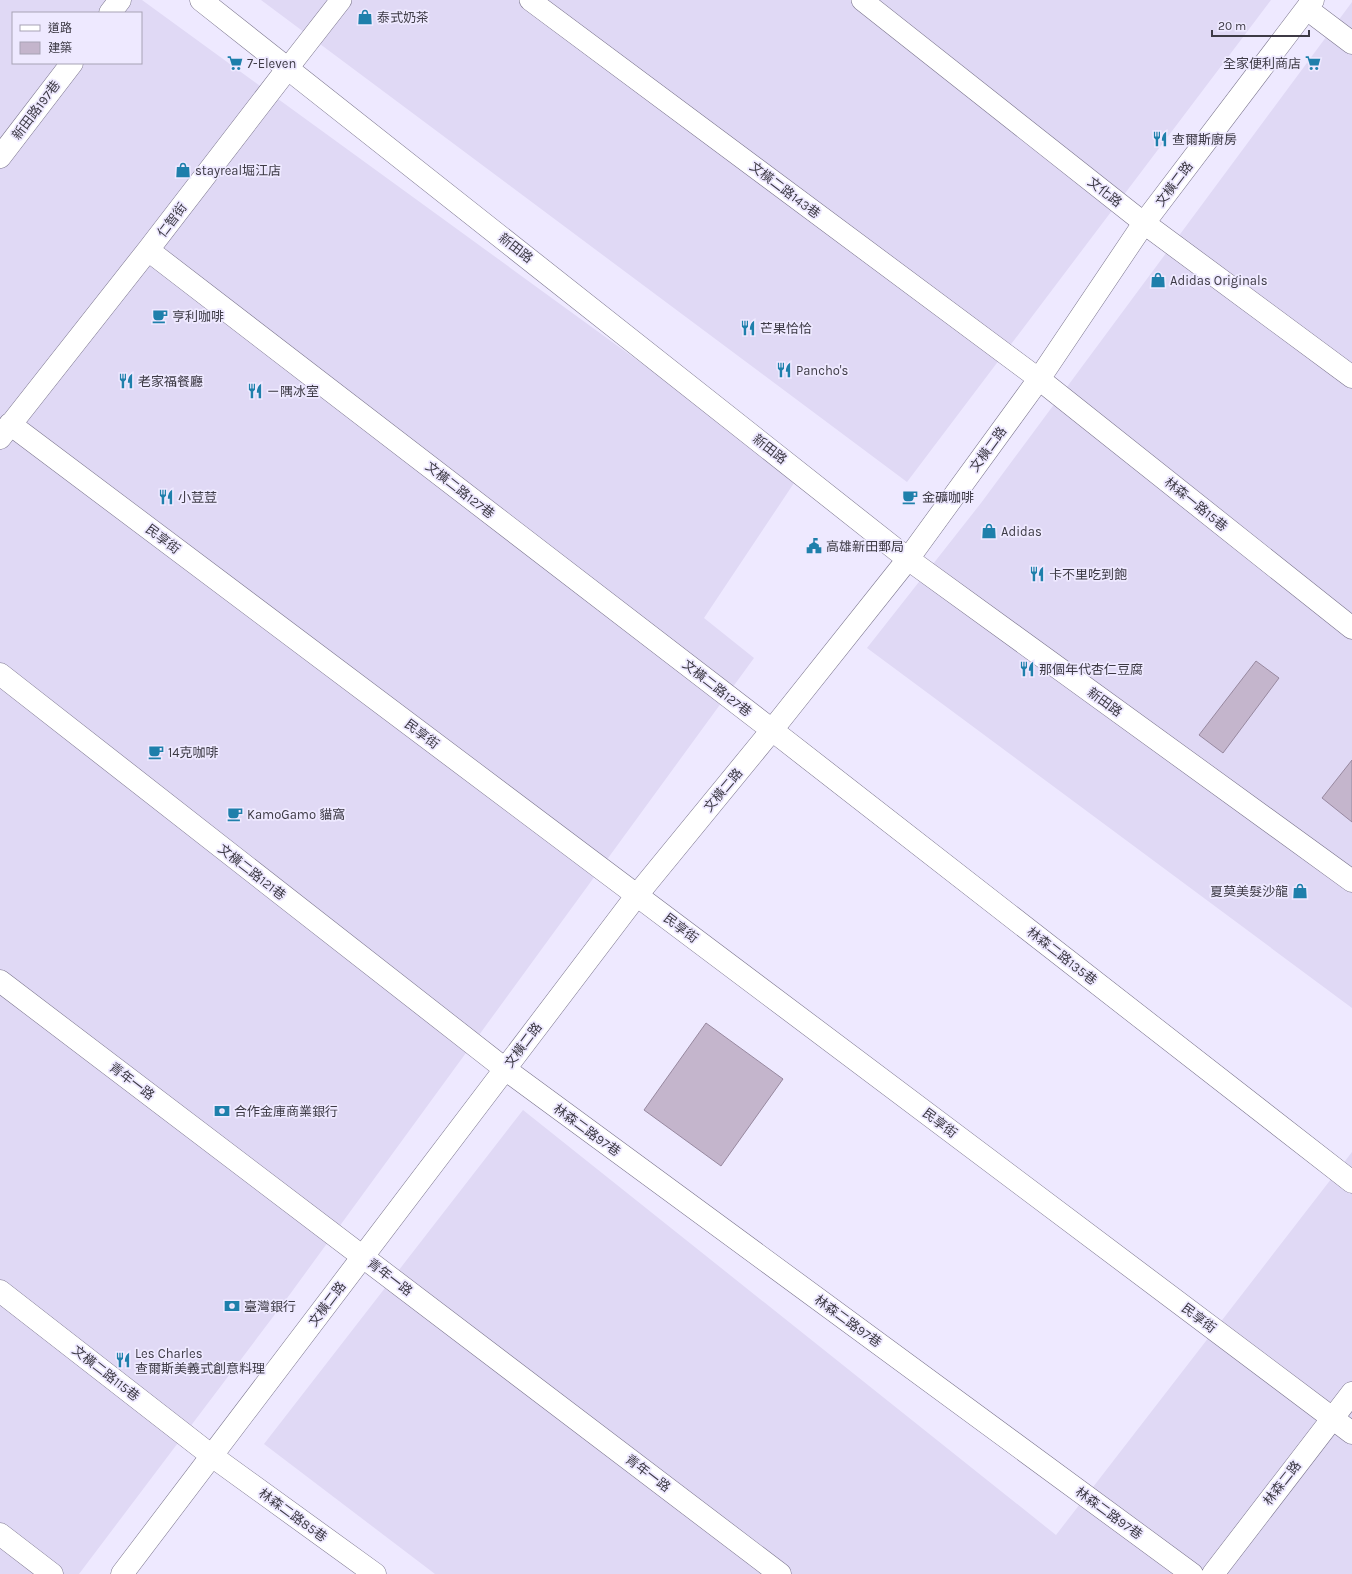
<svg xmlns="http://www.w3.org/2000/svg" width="1352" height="1574" font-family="Karla,'Noto Sans TC',sans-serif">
	<rect width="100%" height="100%" fill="#eee9ff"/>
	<path fill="#e0d9f5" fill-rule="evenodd" d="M0,0H142L798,477L704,618L754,658L285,1301L79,1574H0ZM13,13H141V63H13Z
		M261,0H1271L907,482Z
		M1352,2V1008L867,648L981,503Z
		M523,1110L1056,1535L1352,1152V1574H435L264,1444Z"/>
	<path fill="#c4b5cc" stroke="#97889f" d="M1256,661L1279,678L1223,753L1199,735Z
		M1352,760V822L1322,798Z
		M706,1023L783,1079L721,1166L644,1110Z"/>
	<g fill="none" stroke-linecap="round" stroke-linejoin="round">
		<defs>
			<path id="pedestrian" d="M530,0L1039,379
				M862,0L1144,223
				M288,68L341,0"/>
			<path id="minor" d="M201,0L908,559L1352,881
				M1307,9L1352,43
				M110,13L120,0
				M0,157L72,63
				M1144,223L1352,377
				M148,250L772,730L1352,1182
				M1039,379L1352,628
				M10,424L1352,1433
				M0,438L148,250L288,68
				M0,674L505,1069L1192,1574
				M0,1291L212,1456L375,1574
				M0,1534L52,1574
				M122,1574L637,895L772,730L908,559L1039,379L1144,223L1313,0
				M1213,1574L1352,1393"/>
			<path id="tertiary" d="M0,981L780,1574"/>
		</defs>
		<use href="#pedestrian" stroke="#7a748c" stroke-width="22"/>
		<use href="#minor" stroke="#7a748c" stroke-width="23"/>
		<use href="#tertiary" stroke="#7a748c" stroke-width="23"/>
		<use href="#pedestrian" stroke="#fff" stroke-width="21"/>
		<use href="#minor" stroke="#fff" stroke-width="22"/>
		<use href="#tertiary" stroke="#fff" stroke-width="22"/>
	</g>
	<defs>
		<symbol id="shop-bare" viewBox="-9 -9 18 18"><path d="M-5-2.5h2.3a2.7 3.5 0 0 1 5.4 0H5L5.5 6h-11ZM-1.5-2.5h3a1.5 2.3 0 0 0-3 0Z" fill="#1e7fab" stroke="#eee9ff" stroke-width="2.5" paint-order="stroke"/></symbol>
		<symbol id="supermarket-bare" viewBox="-9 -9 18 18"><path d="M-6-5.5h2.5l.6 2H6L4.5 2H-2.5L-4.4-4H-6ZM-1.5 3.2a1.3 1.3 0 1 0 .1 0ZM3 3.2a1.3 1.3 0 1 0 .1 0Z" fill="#1e7fab" stroke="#eee9ff" stroke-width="2.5" paint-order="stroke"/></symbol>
		<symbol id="restaurant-bare" viewBox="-9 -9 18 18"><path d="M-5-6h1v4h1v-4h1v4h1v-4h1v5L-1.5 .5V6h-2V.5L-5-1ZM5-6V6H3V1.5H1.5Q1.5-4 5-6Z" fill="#1e7fab" stroke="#eee9ff" stroke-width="2.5" paint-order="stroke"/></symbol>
		<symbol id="cafe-bare" viewBox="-9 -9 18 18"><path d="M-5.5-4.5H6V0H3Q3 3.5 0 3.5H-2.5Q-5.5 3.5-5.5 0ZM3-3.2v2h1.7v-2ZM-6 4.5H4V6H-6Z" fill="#1e7fab" stroke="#eee9ff" stroke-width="2.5" paint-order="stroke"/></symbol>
		<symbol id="civic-bare" viewBox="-9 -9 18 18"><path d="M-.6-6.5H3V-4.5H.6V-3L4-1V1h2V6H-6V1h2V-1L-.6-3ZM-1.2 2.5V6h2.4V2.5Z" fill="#1e7fab" stroke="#eee9ff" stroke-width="2.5" paint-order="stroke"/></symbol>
		<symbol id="bank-bare" viewBox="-9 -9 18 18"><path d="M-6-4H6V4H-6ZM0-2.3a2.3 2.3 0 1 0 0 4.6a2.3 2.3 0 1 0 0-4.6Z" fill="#1e7fab" stroke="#eee9ff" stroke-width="2.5" paint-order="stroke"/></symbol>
	</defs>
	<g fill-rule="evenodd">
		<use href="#shop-bare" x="354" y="6" width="22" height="22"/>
		<use href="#supermarket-bare" x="224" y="52" width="22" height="22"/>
		<use href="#supermarket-bare" x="1302" y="52" width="22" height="22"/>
		<use href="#restaurant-bare" x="1149" y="128" width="22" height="22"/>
		<use href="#shop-bare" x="172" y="159" width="22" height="22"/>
		<use href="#shop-bare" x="1147" y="269" width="22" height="22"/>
		<use href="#cafe-bare" x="149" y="305" width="22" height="22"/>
		<use href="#restaurant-bare" x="737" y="317" width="22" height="22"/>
		<use href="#restaurant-bare" x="773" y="359" width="22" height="22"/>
		<use href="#restaurant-bare" x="115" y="370" width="22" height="22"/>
		<use href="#restaurant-bare" x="244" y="380" width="22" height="22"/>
		<use href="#restaurant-bare" x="155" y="486" width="22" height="22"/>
		<use href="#cafe-bare" x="899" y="486" width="22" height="22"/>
		<use href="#shop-bare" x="978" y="520" width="22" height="22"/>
		<use href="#civic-bare" x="803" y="535" width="22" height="22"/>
		<use href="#restaurant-bare" x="1026" y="563" width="22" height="22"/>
		<use href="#restaurant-bare" x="1016" y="658" width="22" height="22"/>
		<use href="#cafe-bare" x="145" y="741" width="22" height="22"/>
		<use href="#cafe-bare" x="224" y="803" width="22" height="22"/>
		<use href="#shop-bare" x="1289" y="880" width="22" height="22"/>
		<use href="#bank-bare" x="211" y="1100" width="22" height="22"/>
		<use href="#bank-bare" x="221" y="1295" width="22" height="22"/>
		<use href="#restaurant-bare" x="112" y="1349" width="22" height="22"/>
	</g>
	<g text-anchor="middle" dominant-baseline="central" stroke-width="3.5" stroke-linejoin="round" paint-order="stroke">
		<g font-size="13" fill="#3d3a45" stroke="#eee9ff" text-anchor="start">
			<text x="377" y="17">泰式奶茶</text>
			<text x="247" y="63">7-Eleven</text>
			<text x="1301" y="63" text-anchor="end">全家便利商店</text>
			<text x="1172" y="139">查爾斯廚房</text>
			<text x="195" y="170">stayreal堀江店</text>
			<text x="1170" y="280">Adidas Originals</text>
			<text x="172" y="316">亨利咖啡</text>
			<text x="760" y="328">芒果恰恰</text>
			<text x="796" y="370">Pancho's</text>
			<text x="138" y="381">老家福餐廳</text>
			<text x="267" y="391">ㄧ隅冰室</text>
			<text x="178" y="497">小荳荳</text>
			<text x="922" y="497">金礦咖啡</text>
			<text x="1001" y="531">Adidas</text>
			<text x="826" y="546">高雄新田郵局</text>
			<text x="1049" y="574">卡不里吃到飽</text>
			<text x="1039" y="669">那個年代杏仁豆腐</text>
			<text x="168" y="752">14克咖啡</text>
			<text x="247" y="814">KamoGamo 貓窩</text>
			<text x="1288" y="891" text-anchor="end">夏莫美髮沙龍</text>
			<text x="234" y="1111">合作金庫商業銀行</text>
			<text x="244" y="1306">臺灣銀行</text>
			<text x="135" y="1353">Les Charles<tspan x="135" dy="15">查爾斯美義式創意料理</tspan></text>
		</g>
		<g font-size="13" fill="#3d3a45" stroke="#eee9ff">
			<text transform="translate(36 110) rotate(-53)">新田路197巷</text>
			<text transform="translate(1174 184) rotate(-53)">文橫二路</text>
			<text transform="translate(785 190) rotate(37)">文橫二路143巷</text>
			<text transform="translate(1105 192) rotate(38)">文化路</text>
			<text transform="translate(172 220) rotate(-53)">仁智街</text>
			<text transform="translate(516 248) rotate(38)">新田路</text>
			<text transform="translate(770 449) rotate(38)">新田路</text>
			<text transform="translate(988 449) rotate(-54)">文橫二路</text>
			<text transform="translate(460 490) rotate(38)">文橫二路127巷</text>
			<text transform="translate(1196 504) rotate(39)">林森一路15巷</text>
			<text transform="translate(163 539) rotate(37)">民享街</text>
			<text transform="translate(717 688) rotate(38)">文橫二路127巷</text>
			<text transform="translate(1105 702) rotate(36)">新田路</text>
			<text transform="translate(422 734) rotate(37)">民享街</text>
			<text transform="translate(723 790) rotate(-50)">文橫二路</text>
			<text transform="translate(252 872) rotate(38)">文橫二路121巷</text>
			<text transform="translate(681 928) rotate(37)">民享街</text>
			<text transform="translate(1062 956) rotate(38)">林森二路135巷</text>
			<text transform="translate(523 1045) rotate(-53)">文橫二路</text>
			<text transform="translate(132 1081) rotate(37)">青年一路</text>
			<text transform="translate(940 1123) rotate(37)">民享街</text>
			<text transform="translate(587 1130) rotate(36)">林森二路97巷</text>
			<text transform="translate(390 1277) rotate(37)">青年一路</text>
			<text transform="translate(327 1304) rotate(-53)">文橫二路</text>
			<text transform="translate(1199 1318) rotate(37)">民享街</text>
			<text transform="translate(848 1321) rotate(36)">林森二路97巷</text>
			<text transform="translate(106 1373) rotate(38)">文橫二路115巷</text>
			<text transform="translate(648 1473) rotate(37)">青年一路</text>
			<text transform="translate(1282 1483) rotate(-52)">林森二路</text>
			<text transform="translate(1109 1513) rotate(36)">林森二路97巷</text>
			<text transform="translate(293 1515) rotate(36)">林森二路85巷</text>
		</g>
	</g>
	<rect x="12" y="12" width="130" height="52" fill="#eee9ff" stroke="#a7a3b5"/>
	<rect x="20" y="25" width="20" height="6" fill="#ffffff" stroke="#a7a3b5"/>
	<text x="48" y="32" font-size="12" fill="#3d3a45">道路</text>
	<rect x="20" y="42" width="20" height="12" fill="#c4b5cc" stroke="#a7a3b5"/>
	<text x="48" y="52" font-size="12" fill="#3d3a45">建築</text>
	<path d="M1212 30v6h97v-6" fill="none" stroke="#3d3a45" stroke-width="2"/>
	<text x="1218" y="30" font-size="12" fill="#3d3a45" stroke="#eee9ff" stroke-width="3" paint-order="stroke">20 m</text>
</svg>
